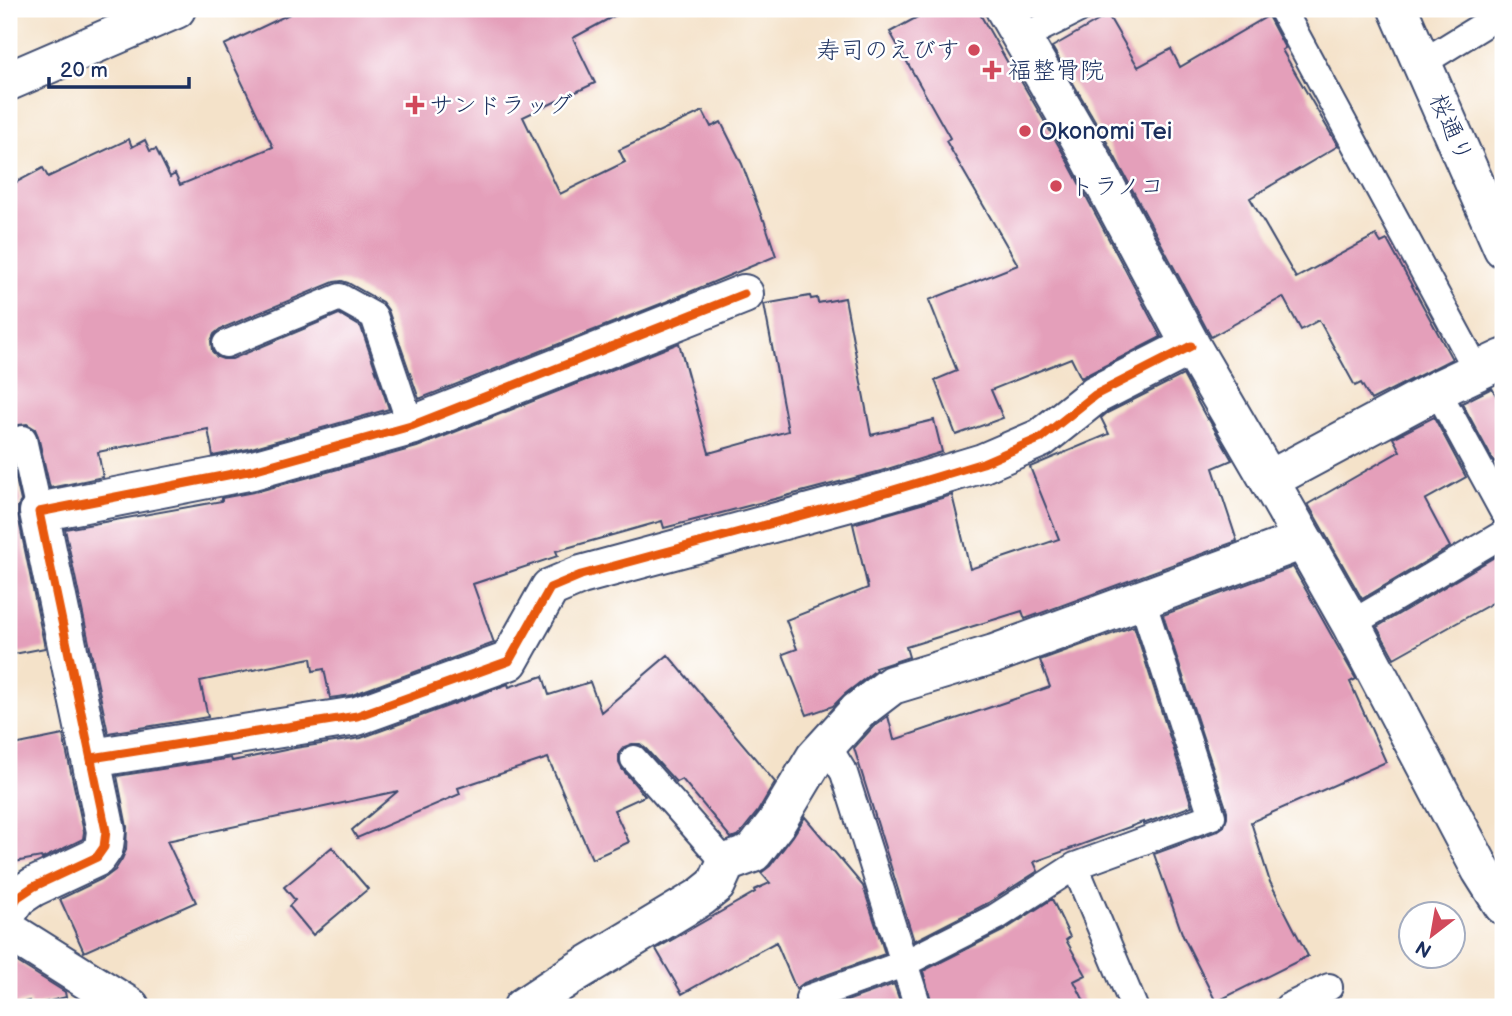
<svg xmlns="http://www.w3.org/2000/svg" width="1512" height="1016" font-family="'Balsamiq Sans','Klee One',sans-serif">
	<rect width="100%" height="100%" fill="#fff"/>
	<filter id="ink" filterUnits="userSpaceOnUse"><feTurbulence type="fractalNoise" baseFrequency=".0143" numOctaves="2"/><feDisplacementMap in="SourceGraphic" scale="14" xChannelSelector="R" yChannelSelector="G"/><feConvolveMatrix kernelMatrix="1 2 1 2 8 2 1 2 1" color-interpolation-filters="sRGB"/></filter>
	<filter id="wash" filterUnits="userSpaceOnUse"><feTurbulence type="fractalNoise" baseFrequency=".00686" numOctaves="4" result="noise"/><feDisplacementMap in="SourceGraphic" scale="28" xChannelSelector="R" yChannelSelector="G"/><feGaussianBlur stdDeviation="1.57" result="paint"/><feColorMatrix in="noise" values="0 0 0 0 0 0 0 0 0 0 0 0 0 0 0 0 0 1.4 0 .05"/><feComposite in="paint" operator="in"/></filter>
	<g filter="url(#wash)">
		<rect width="100%" height="100%" fill="#f4e2c9"/>
		<g id="blocks">
			<path fill="#e49fba" d="M300,9H627L573,38L595,83L523,117L560,194L625,162L619,150L703,111L711,127L721,122L742,164L763,220H764L776,256L668,301L419,399L388,310L382,302L348,283L342,281L334,282L220,329L214,334L211,341L212,351L217,357L223,359H232L339,314L361,327L389,409L248,449L213,456L208,429L98,452L103,477L50,488L38,436L35,429L27,424L9,426V186L43,168L48,177L129,139L132,147L145,140L150,151L156,149L170,177L175,174L180,185L273,147L224,45Z
				M932,9H977L1012,70L1014,69L1063,153L1161,337L1081,378L1071,358L991,390L1003,418L956,435L935,380L957,371L929,300L1018,265L946,141L950,138L890,32Z
				M1108,15L1138,67L1171,49L1180,67L1268,16L1285,48L1282,50L1338,146L1250,198L1296,278L1376,235L1381,243L1387,240L1452,359L1371,400L1361,383L1355,386L1319,320L1301,330L1283,297L1211,337L1101,131L1052,47Z
				M810,296L811,299L817,298L818,303L845,298L871,435L934,420L942,452L881,471L664,528L662,521L556,551L558,556L473,584L494,643L352,695L330,698L324,669L313,671L311,658L200,681L208,717L108,733L65,529L222,501V498L259,491L417,447L679,343L709,453L788,431L764,304Z
				M1183,375L1207,419L1208,418L1232,460L1213,468L1237,541L1025,619L1022,611L906,647L909,657L875,668L876,670L845,694L833,706L807,715L783,654L797,649L786,620L868,588L853,524L952,495L970,569L1059,539L1030,467L1109,434L1101,418L1107,413Z
				M1492,388L1503,408V456L1494,462L1462,403Z
				M1434,417L1466,477L1425,500L1450,547L1362,599L1308,504L1400,451L1393,438Z
				M9,457H11L21,501L18,506V516L45,648L9,655Z
				M1503,552V597L1394,658L1377,627Z
				M1293,567L1356,679L1350,682L1386,762L1251,822L1270,882L1308,956L1216,1002L1183,936L1154,854L1217,831L1224,826L1227,818V811L1163,615Z
				M1134,626L1192,806L1143,824V822L1034,862L1038,871L988,903L914,941L854,748L873,727L888,716L894,740L1050,687L1040,660Z
				M668,655L775,782L758,811L739,835L731,838L682,779L676,782L646,749L640,744H632L624,747L619,753V763L622,769L645,796L614,810L629,842L592,859L548,758L458,788L460,794L357,838L352,830L398,791L167,841L196,902L84,952L60,899L106,877L115,870L122,859L126,850L127,827L117,776L231,758L232,761L295,748L361,738L508,684L509,687L543,676L549,695L590,682L601,712Z
				M63,735L84,832L83,839L42,859L41,857L9,863V746Z
				M805,817L863,886L885,954L804,983L796,989L776,942L682,994L656,949L755,892L754,890L770,883L761,873L770,866L793,836Z
				M332,847L368,889L313,935L289,906L295,900L284,887Z
				M1052,899L1070,937L1066,940L1086,975L1074,981L1087,1007H933L923,971L1003,931Z
				M14,960L65,992L66,997L31,1006L29,1001L9,1006V961Z
				M894,984L902,1007H830Z"/>
		</g>
	</g>
	<g filter="url(#ink)">
		<use href="#blocks" fill-opacity="0" stroke="#3c4a6e" stroke-width="2"/>
		<g fill="none" stroke-linecap="round" stroke-linejoin="round">
			<defs>
				<path id="service" d="M1282,9L1478,372
					M1021,38L1079,9
					M1422,63L1503,13
					M226,344L340,297L374,316L411,426
					M1437,390L1503,511
					M9,442L23,439L39,512
					M1351,624L1503,534
					M827,745L844,773L918,1007
					M634,759L726,863
					M1075,866L1134,1007
					M809,998L903,964L996,917L1075,866L1212,816L1142,600
					M1288,1007L1329,987"/>
				<path id="minor" d="M1005,9L1082,142L1191,346L1269,480L1351,624L1481,870L1503,905
					M1269,480L1437,390L1503,359
					M92,758L357,716L509,661L550,588L581,575L887,492L983,463L1041,438L1095,395L1191,346
					M9,910L18,897L33,887L97,857L104,847L106,831L39,512L253,470L411,426L744,294
					M9,931L130,1007
					M523,1007L573,974L701,897L716,885L726,863L753,853L776,823L815,758L858,711L892,685L994,654L1303,540"/>
				<path id="tertiary" d="M1398,9L1503,248"/>
				<path id="primary" d="M9,81L176,9"/>
			</defs>
			<use href="#service" stroke="#3c4a6e" stroke-width="30"/>
			<use href="#minor" stroke="#3c4a6e" stroke-width="42"/>
			<use href="#tertiary" stroke="#3c4a6e" stroke-width="42"/>
			<use href="#primary" stroke="#3c4a6e" stroke-width="42"/>
			<use href="#service" stroke="#fff" stroke-width="26"/>
			<use href="#minor" stroke="#fff" stroke-width="38"/>
			<use href="#tertiary" stroke="#fff" stroke-width="38"/>
			<use href="#primary" stroke="#fff" stroke-width="38"/>
			<defs>
				<path id="cycleway" d="M92,758L357,716L509,661L550,588L581,575L887,492L983,463L1041,438L1095,395L1191,346
					M9,910L18,897L33,887L97,857L104,847L106,831L39,512L253,470L411,426L744,294"/>
			</defs>
			<use href="#cycleway" stroke="#fff" stroke-width="13"/>
			<use href="#cycleway" stroke="#e8590c" stroke-width="9"/>
		</g>
	</g>
	<g fill="#d1495b" stroke="#fff" stroke-width="2.5">
		<circle cx="974" cy="50" r="7"/>
		<path d="M988.5 59.5h7v7h7v7h-7v7h-7v-7h-7v-7h7z"/>
		<path d="M411.5 94.5h7v7h7v7h-7v7h-7v-7h-7v-7h7z"/>
		<circle cx="1025" cy="131" r="7"/>
		<circle cx="1056" cy="186" r="7"/>
	</g>
	<g text-anchor="middle" dominant-baseline="central" stroke-width="5" stroke-linejoin="round" paint-order="stroke">
		<g font-size="24" fill="#1b2f5e" stroke="#fff" text-anchor="start">
			<text x="960" y="50" text-anchor="end">寿司のえびす</text>
			<text x="1008" y="70">福整骨院</text>
			<text x="429" y="105">サンドラッグ</text>
			<text x="1039" y="131">Okonomi Tei</text>
			<text x="1070" y="186">トラノコ</text>
		</g>
		<g font-size="24" fill="#1b2f5e" stroke="#fff">
			<text transform="translate(1451 128) rotate(66)">桜通り</text>
		</g>
	</g>
	<rect width="1512" height="1016" fill="none" stroke="#fff" stroke-width="35"/>
	<g transform="translate(1432 935) rotate(211)"><circle r="33" fill="#ffffff" stroke="#a4acbf" stroke-width="2"/>
	<path d="M0-5L12 26L0 18L-12 26Z" fill="#d1495b"/>
	<text y="-10" font-size="19" font-weight="bold" text-anchor="middle" fill="#1b2f5e">N</text>
	</g>
	<path d="M49 77v10h140v-10" fill="none" stroke="#1b2f5e" stroke-width="3.5"/>
	<text x="60" y="77" font-size="21" fill="#1b2f5e" stroke="#ffffff" stroke-width="5" paint-order="stroke">20 m</text>
</svg>
